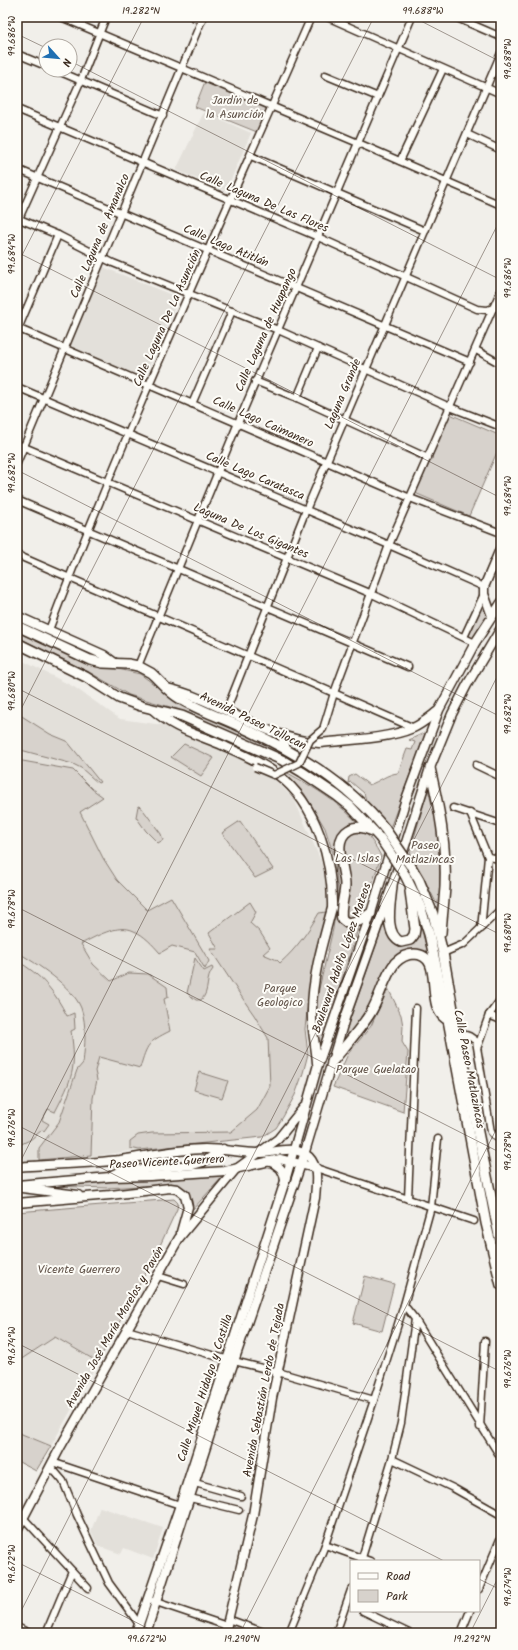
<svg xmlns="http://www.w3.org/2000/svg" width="518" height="1650" viewBox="0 0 518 1650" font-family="Kalam,sans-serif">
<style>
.built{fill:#e3e0da}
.green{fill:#d7d2cc;stroke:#897e75}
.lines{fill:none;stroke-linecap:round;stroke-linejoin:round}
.minor-casing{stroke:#3b2a1e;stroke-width:9}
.major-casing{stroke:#3b2a1e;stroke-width:11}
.highway-casing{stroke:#3b2a1e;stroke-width:12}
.minor{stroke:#fdfcf7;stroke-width:6}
.major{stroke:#fdfcf7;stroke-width:8}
.highway{stroke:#fdfcf7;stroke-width:9}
.minor-bridge-casing{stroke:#3b2a1e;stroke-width:9;stroke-linecap:butt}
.highway-bridge-casing{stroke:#3b2a1e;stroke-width:12;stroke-linecap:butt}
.minor-bridge{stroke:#fdfcf7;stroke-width:6}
.highway-bridge{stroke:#fdfcf7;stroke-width:9}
.ticks{fill:none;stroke:#3b2a1e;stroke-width:1;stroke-opacity:0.45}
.labels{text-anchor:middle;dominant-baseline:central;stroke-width:4;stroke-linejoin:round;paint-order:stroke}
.park-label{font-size:12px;fill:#62544a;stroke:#fdfcf7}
.street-label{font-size:12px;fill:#3b2a1e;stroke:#fdfcf7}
.neatline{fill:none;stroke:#3b2a1e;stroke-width:1.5}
.ticks-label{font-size:10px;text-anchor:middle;fill:#3b2a1e}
</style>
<rect width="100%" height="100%" fill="#f1efea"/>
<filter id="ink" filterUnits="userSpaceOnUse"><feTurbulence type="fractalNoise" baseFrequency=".025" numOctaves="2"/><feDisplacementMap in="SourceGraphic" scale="8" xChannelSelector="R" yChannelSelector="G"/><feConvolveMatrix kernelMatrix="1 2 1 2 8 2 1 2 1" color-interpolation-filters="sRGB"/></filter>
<g filter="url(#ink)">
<g class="built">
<polygon points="204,112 251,133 226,191 176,170"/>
<polygon points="103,267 179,298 144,378 68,347"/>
<polygon points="17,658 74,687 120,719 170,726 256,766 272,777 294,799 324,868 328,893 327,908 262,1130 153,1149 123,1152 89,1157 17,1164"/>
<polygon points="55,1337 98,1362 51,1446 17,1432 17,1362"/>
<polygon points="100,1507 163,1528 153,1559 124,1548 121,1554 98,1546 91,1531"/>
</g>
<g class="green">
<polygon points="206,79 251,98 267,108 257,132 195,107"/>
<polygon points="450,414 501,436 501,443 469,516 415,493"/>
<polygon points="483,604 487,616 472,639 468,635"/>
<polygon points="17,629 96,664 140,674 177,701 284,751 349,796 381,829 418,885 427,907 449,1000 492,1213 501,1250 501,1275 424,904 358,810 328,784 291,762 177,709 129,695 89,672 17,637"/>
<polygon points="17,713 50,734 67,741 100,782 98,783 81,768 73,764 17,749"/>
<path d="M426,732l-36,96 -6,-4 -4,-8 -14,-16 -2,-7 -13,-11 -3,1 1,-6 6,-3 14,11c11,-4 18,-11 29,-12l9,-24 5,1 3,-8 -6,-2z"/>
<polygon points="184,744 214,758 201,776 171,757"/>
<path d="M17,760l56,10 19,19 11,8 -23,15 23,46 14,22 30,30 24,-13 38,64 -4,8 -10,-17 -23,-6 -12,7c-7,-8 -16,-18 -26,-22 -16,-8 -39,6 -53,13l12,20 18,17 18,-8 19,1 19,13 1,10 -4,2 6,32c-22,11 -23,13 -30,37l-41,-11 -4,14 2,9 -4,18 -2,57 -52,5v-12l20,-26 18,-52 6,-7c2,-17 4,-38 -2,-55 -8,-21 -45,-45 -64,-56z"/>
<path d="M282,770c40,21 77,44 99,86l-61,193 -5,-37 4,-23 14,-60 5,-38 -4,-35 -9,-28 -21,-35z"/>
<polygon points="428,789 436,821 440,860 439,908 410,852"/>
<polygon points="138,806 141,807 161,834 163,840 158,843 146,831 136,817"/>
<polygon points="240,821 273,869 255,878 222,833"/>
<path d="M250,902l6,10 -6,11 10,9 10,16 -7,6 14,6 3,3c16,-14 28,-31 39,-50l7,-1 -14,57 -7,60 3,25 -5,19 -8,22 -12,22 -7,11 -14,9 -123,13 -9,-2v-7l8,-6 14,-2 79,-1 26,-22 13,-24 -2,-48 -14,-23 -7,-10 -37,-56h8l-9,-16z"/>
<polygon points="415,905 429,957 409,950 367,1012 341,1045 387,914 386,928 391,940 411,943"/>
<path d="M195,958l9,13 8,-4 1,2c-8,9 -3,23 -12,31h-5l-9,-7z"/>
<path d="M17,961c24,13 38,31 50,55l7,-3 1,16 -4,2c6,38 1,48 -16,81l-7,-3 -6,11 7,4 -5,7 -2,-1 -12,10 -13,6z"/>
<polygon points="388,988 401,1015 403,1026 402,1042 408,1052 403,1112 333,1087 348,1054 371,1026"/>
<polygon points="199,1072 228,1081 222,1098 194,1090"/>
<polygon points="226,1173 192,1210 192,1201 188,1192 176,1184 106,1188 53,1186"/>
<polygon points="174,1199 178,1203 177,1209 156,1254 98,1362 55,1337 17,1362 17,1212"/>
<polygon points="365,1276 394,1284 382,1331 353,1323"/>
<polygon points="17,1432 51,1446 36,1471 17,1461"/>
</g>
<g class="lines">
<defs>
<g id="minor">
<polyline points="61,17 358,143 501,205"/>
<polyline points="193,17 202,21"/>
<polyline points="327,17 501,94"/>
<polyline points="455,17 501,37"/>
<polyline points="17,54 46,66"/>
<polyline points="56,70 163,116"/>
<polyline points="325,75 378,97"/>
<polyline points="17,109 318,237 477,309 487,310 501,306"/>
<polyline points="467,134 501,150"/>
<polyline points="251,156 425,231"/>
<polyline points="400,161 443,69"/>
<polyline points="17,169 470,362"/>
<polyline points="17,218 58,235 113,263 278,330 450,407 501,427"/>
<polyline points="17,223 81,80 106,17"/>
<polyline points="17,328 410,498 501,533"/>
<polyline points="18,329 58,235"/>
<polyline points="476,350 501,364"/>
<polyline points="255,381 297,398 428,458"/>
<polyline points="17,387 389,545 484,587"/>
<polyline points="297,398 318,348"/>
<polyline points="192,404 232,311"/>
<polyline points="17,444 372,594 475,643"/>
<polyline points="17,463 203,17"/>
<polyline points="17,500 408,667"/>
<polyline points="17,555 414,728"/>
<path d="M49,630c79,-208 173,-409 262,-613"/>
<polyline points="464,637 484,594"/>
<polyline points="138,666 238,423 412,17"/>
<polyline points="226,711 306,510 501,53"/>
<polyline points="323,729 334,693 389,545 501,290"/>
<polyline points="476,765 501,777"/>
<polyline points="453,808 501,824"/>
<polyline points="470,813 488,857 481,929"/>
<polyline points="488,857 501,859"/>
<polyline points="443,953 464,944 501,909"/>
<polyline points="489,1015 501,1020"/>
<polyline points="457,1032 469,1036 476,1041 491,1132 495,1137 497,1137 501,1129"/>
<polyline points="478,1046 489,1015 501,999"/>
<polyline points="316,1168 474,1221"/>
<polyline points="408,1199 416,1008"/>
<polyline points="158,1276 184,1284"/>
<polyline points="404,1305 415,1319 501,1458"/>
<polyline points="127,1330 222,1358 278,1372 374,1400"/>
<polyline points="480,1427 485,1341"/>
<polyline points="392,1459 453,1488 501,1515"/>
<polyline points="52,1462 180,1505"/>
<polyline points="50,1466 63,1481 77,1515 109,1583 139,1624"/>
<polyline points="195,1483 241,1496"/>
<polyline points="190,1498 239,1510"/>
<polyline points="17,1511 88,1588"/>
<polyline points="325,1545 370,1561"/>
<polyline points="361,1561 392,1459 401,1423 415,1319"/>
<polyline points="479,1589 501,1537"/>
<polyline points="153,1601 227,1626"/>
<polyline points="363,1611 409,1633"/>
<polyline points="228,1619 266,1633"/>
<polyline points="17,1627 29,1633"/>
<polyline points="46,1633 72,1571"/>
<polyline points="289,1633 325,1545 374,1400 404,1305 431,1207 438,1139"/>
<polyline points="336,1633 351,1590"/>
<polyline points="461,1633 470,1611"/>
</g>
<g id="major">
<polyline points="17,616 104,655 115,663"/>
<polyline points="492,616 484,594 484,587 501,547"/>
<path d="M166,688c53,11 98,51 153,55 28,-3 69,-4 94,-15 9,-4 17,-11 25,-17"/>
<path d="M152,709c23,21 45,25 72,37 18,8 39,17 54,29 39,29 55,87 54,133 -9,33 -20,69 -20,103 -1,17 4,35 5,52"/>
<path d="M268,1161c10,3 16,9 17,19"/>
<path d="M17,1167c34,-3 69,-3 103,-7 28,-4 57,-11 85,-11 17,0 34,3 51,4 18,1 37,-10 53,4 10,10 7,28 6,41l-43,200 -19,117 -28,118"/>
<polyline points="112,1175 121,1171 193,1165 203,1162 223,1149"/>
<polyline points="17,1185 110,1177 150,1176 225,1171 280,1159 316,1168"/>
<polyline points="22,1188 78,1195"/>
<polyline points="17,1203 110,1195 170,1188 177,1189 185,1195 188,1207 181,1232"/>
<polyline points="17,1530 61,1446 179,1238 235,1170 278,1139 304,1107"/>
<polyline points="136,1633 180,1505 285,1181 317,1068 371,913 405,802 439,710 475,643 501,603"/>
<polyline points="146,1633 225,1388 304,1155 345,1018 392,886 430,768 452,714 467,685 501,628"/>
</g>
<g id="highway">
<path d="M17,626l73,34 13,3 25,1 10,2 13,7c8,7 15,16 25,23 19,13 42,20 63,30 55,25 108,56 146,103"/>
<polyline points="17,643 86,677 119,698 141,706 182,716 282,760 302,772 336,795 350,806 380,838"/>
<polyline points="283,735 285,748"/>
<path d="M430,768c9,39 17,79 15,119 -1,15 -3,30 -4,46"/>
<polyline points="410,865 419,880 433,914 443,953 455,1020 501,1245"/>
<polyline points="405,875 420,906 429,934 448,1020 486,1223 501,1285"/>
<path d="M392,886c-1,16 -9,48 9,56l9,-2 4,-5 1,-6 -5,-38"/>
<path d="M371,913l-12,8 -12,2 -5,-4c-3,-9 3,-24 3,-34 0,-16 -14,-45 4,-55 8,-5 16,-2 24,1"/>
<path d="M332,1062c13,-16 28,-32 39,-50 9,-15 13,-35 24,-49 5,-5 12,-9 19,-9 33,1 8,53 34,66"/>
</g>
</defs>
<use href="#minor" class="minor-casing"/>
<use href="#major" class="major-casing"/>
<use href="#highway" class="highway-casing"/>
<use href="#minor" class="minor"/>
<use href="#major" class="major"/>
<use href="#highway" class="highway"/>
<defs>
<polyline id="minor-bridge" points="255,767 274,775 299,763 310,740 323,729"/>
<g id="highway-bridge">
<polyline points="385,829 410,865"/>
<polyline points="380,838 405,875"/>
</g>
</defs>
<use href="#minor-bridge" class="minor-bridge-casing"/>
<use href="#highway-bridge" class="highway-bridge-casing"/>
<use href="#minor-bridge" class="minor-bridge"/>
<use href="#highway-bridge" class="highway-bridge"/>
</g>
</g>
<path class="ticks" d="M413,17l88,45M17,34l29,14M70,61l431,219M17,252l484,246M17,265l127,-248M17,470l484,247M17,688l484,247M17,717l357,-700M17,907l484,246M17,1125l484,247M17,1168l484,-950M17,1343l427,218M17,1562l140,71M479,1579l22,11M17,1619l484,-950M240,1633l261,-513M470,1633l31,-61"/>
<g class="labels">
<g class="park-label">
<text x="235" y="100">Jardín de<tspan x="235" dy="14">la Asunción</tspan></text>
<text x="425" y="845">Paseo<tspan x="425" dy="14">Matlazincas</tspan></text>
<text x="357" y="858">Las Islas</text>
<text x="280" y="988">Parque<tspan x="280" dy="14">Geologico</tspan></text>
<text x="376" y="1069">Parque Guelatao</text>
<text x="79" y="1269">Vicente Guerrero</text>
</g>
<g class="street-label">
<text transform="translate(264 202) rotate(23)">Calle Laguna De Las Flores</text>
<text transform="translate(100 236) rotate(-67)">Calle Laguna de Amanalco</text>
<text transform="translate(226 246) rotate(23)">Calle Lago Atitlán</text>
<text transform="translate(167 318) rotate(-66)">Calle Laguna De La Asunción</text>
<text transform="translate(266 330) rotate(-66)">Calle Laguna de Huapango</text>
<text transform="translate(343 394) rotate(-67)">Laguna Grande</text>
<text transform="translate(263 422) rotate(24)">Calle Lago Caimanero</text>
<text transform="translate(255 476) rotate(23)">Calle Lago Caratasca</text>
<text transform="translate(251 531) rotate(23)">Laguna De Los Gigantes</text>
<text transform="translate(253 721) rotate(26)">Avenida Paseo Tollocan</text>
<text transform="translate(342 958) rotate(-71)">Boulevard Adolfo López Mateos</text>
<text transform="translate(469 1069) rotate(79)">Calle Paseo Matlazincas</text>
<text transform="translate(167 1162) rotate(-3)">Paseo Vicente Guerrero</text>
<text transform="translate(115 1327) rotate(-60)">Avenida José María Morelos y Pavón</text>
<text transform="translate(205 1388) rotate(-72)">Calle Miguel Hidalgo y Costilla</text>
<text transform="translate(264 1390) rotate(-79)">Avenida Sebastián Lerdo de Tejada</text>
</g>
</g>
<rect width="518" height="1650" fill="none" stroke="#fdfcf7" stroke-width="44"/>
<rect x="350" y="1560" width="130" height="52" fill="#fdfcf7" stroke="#afa8a0"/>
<rect x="358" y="1573" width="20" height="6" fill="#fdfcf7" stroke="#afa8a0"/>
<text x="386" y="1580" font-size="12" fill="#3b2a1e">Road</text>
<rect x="358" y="1590" width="20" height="12" fill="#d7d2cc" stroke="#afa8a0"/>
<text x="386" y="1600" font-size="12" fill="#3b2a1e">Park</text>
<g transform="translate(58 58) rotate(117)"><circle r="19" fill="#fdfcf7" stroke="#afa8a0"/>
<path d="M0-3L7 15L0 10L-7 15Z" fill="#1f6fb2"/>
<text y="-6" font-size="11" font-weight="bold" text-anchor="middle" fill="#3b2a1e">N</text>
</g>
<rect x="22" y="22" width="474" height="1606" class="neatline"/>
<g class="ticks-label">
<text x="141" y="14">19.282°N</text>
<text x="423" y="14">99.688°W</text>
<text transform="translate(11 36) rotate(-90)" y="4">99.686°W</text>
<text transform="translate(507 59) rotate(-90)" y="4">99.688°W</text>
<text transform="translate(11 254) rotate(-90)" y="4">99.684°W</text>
<text transform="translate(507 278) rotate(-90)" y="4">99.686°W</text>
<text transform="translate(11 473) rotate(-90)" y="4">99.682°W</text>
<text transform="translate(507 496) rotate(-90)" y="4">99.684°W</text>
<text transform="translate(11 691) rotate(-90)" y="4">99.680°W</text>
<text transform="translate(507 714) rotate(-90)" y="4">99.682°W</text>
<text transform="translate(11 909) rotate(-90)" y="4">99.678°W</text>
<text transform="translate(507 933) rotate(-90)" y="4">99.680°W</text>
<text transform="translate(11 1128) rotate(-90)" y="4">99.676°W</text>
<text transform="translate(507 1151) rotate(-90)" y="4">99.678°W</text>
<text transform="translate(11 1346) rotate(-90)" y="4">99.674°W</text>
<text transform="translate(507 1369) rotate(-90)" y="4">99.676°W</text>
<text transform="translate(11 1564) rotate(-90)" y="4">99.672°W</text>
<text transform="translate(507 1587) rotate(-90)" y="4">99.674°W</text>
<text x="147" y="1642">99.672°W</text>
<text x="242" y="1642">19.290°N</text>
<text x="472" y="1642">19.292°N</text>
</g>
</svg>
